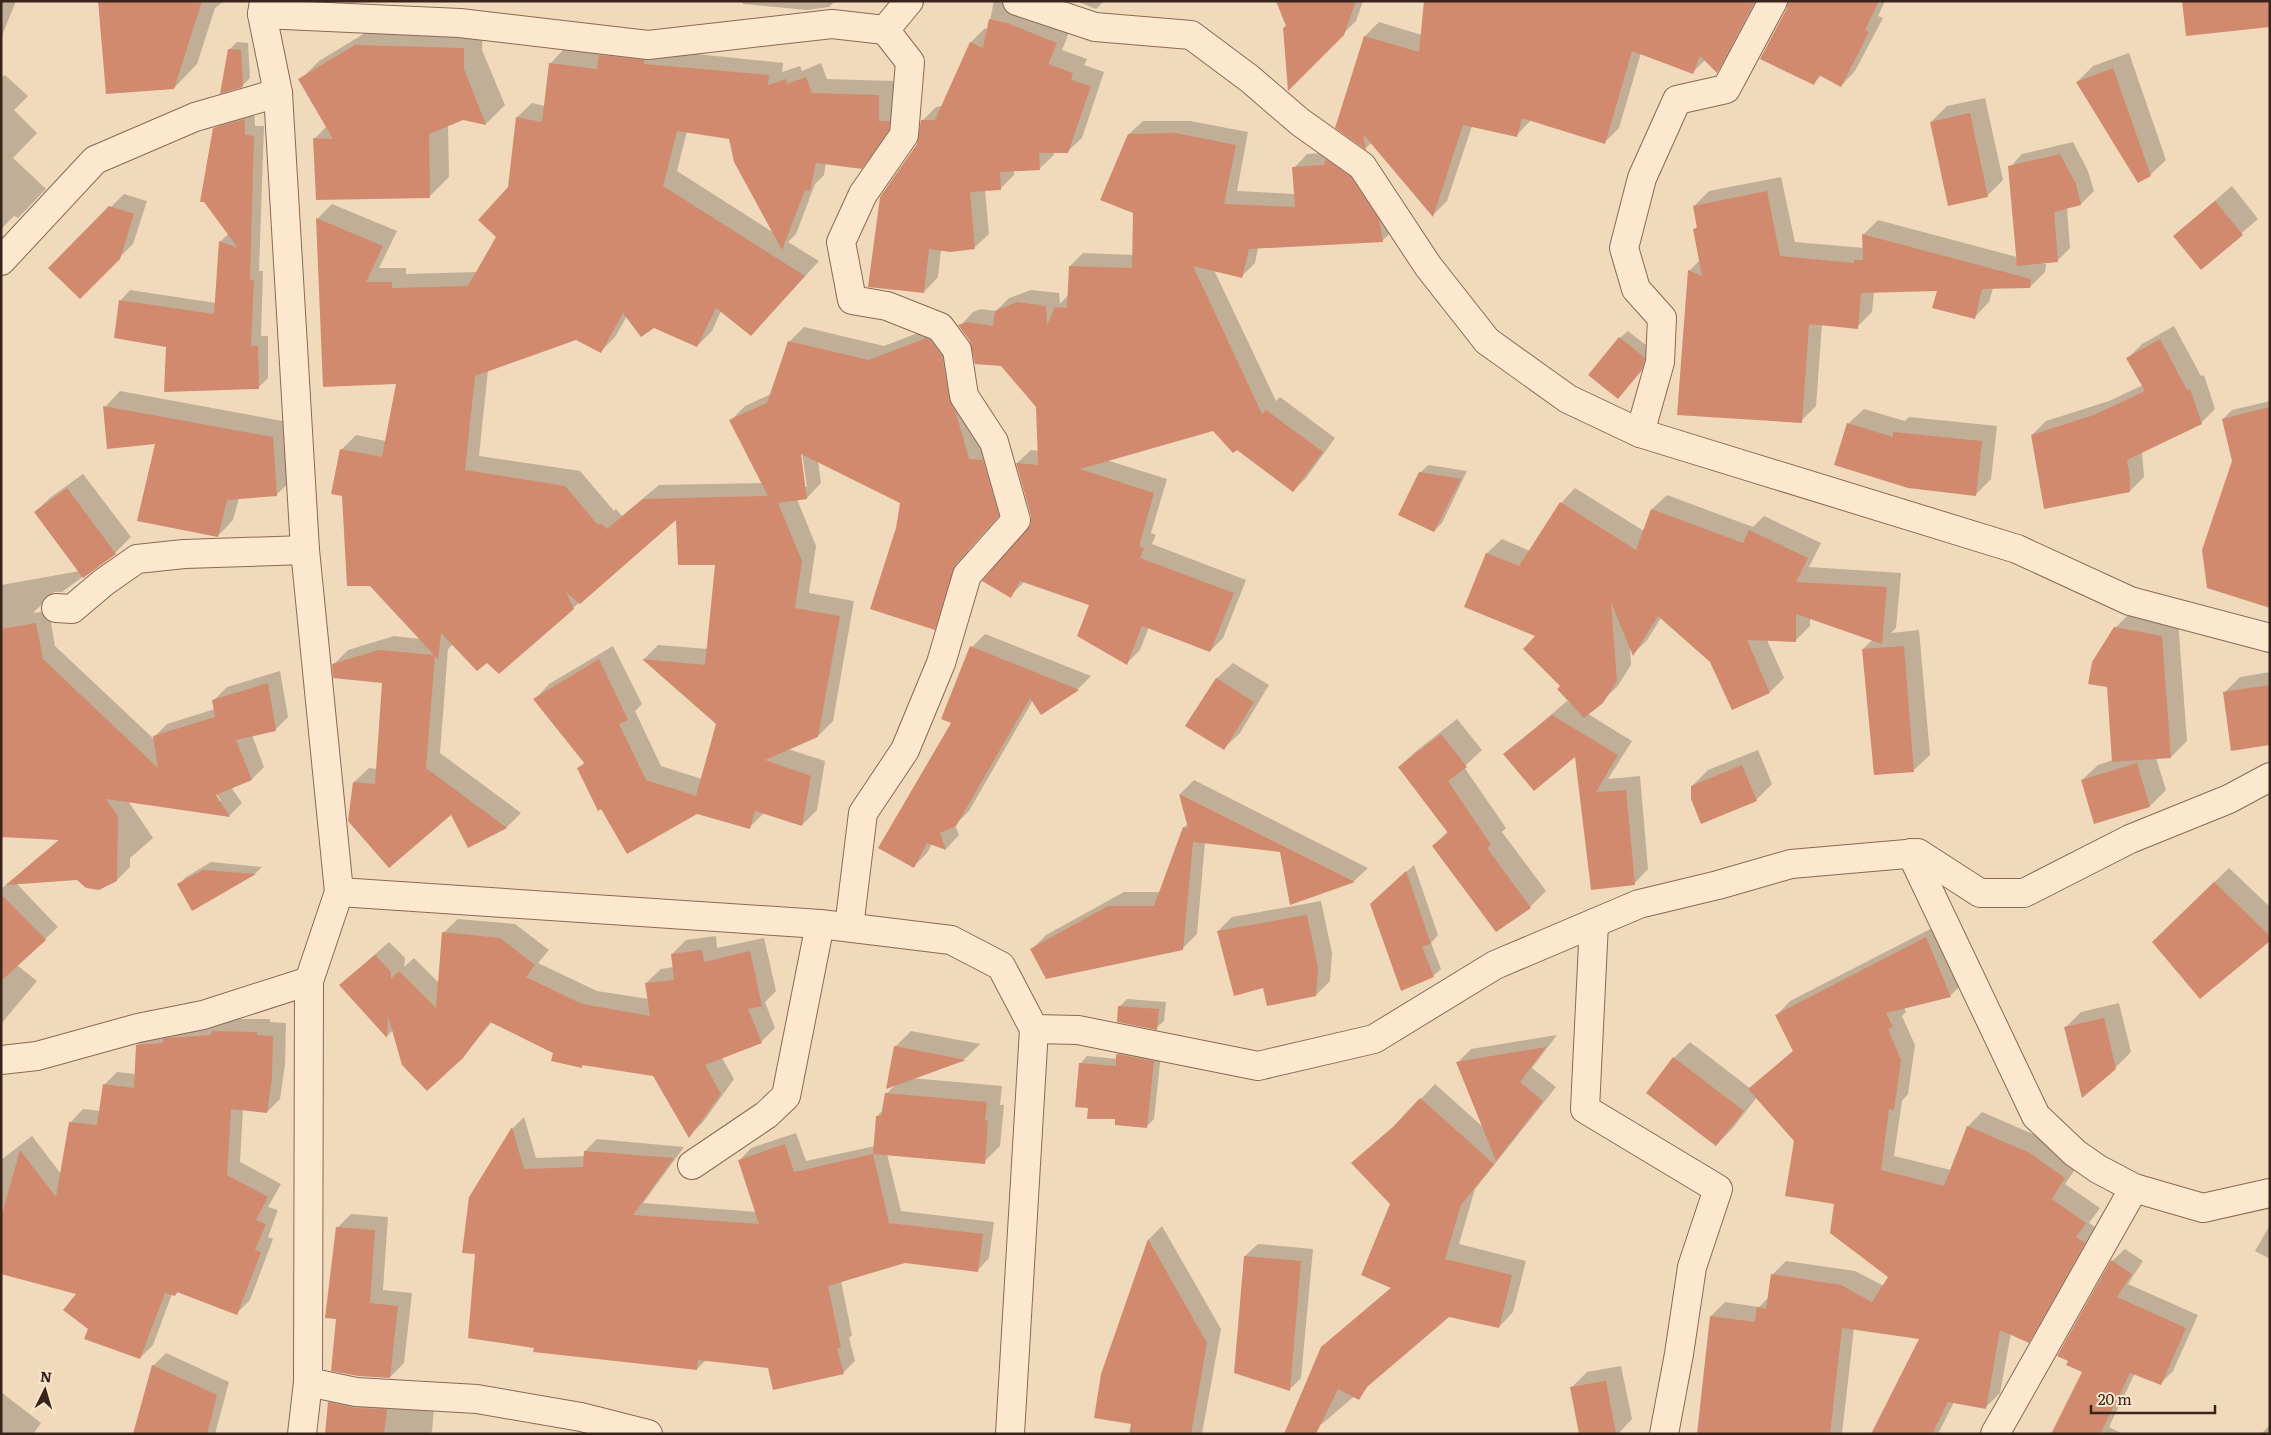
<svg xmlns="http://www.w3.org/2000/svg" width="2271" height="1435" viewBox="0 0 2271 1435" font-family="Literata,serif">
<style>
.shadow{fill:#0003;fill-rule:evenodd}
.building{fill:#d28a6f}
.lines{fill:none;stroke-linecap:round;stroke-linejoin:round}
.minor-casing{stroke:#8a6954;stroke-width:30}
.minor{stroke:#fbe8cf;stroke-width:28}
</style>
<rect width="100%" height="100%" fill="#f1dabc"/>
<g class="shadow">
<polygon points="1,1 16,1 1,38"/>
<polygon points="99,1 224,1 215,8 197,64 174,88"/>
<polygon points="743,1 835,1 829,7 807,10 743,4"/>
<polygon points="994,1 1025,1 1075,18 1062,50 1087,59 1084,65 1104,72 1082,138 1067,152 1053,152 1054,155 1039,169 1014,170 1014,175 1000,189 985,190 989,234 974,248 941,250 938,277 924,292 918,144 922,121 936,107 942,106 971,42 985,28 988,30"/>
<polygon points="1076,1 1104,1 1096,9"/>
<polygon points="1278,1 1363,1 1356,21 1289,88 1288,26"/>
<polygon points="1442,1 1761,1 1731,57 1717,71 1705,60 1692,73 1641,53 1619,128 1605,142 1531,120 1517,135 1472,126 1447,201 1433,215 1372,142 1366,148 1337,127 1365,36 1379,22 1422,35"/>
<polygon points="1790,1 1885,1 1878,16 1883,18 1855,71 1841,86 1822,75 1814,83 1788,9"/>
<polygon points="375,27 483,29 482,50 505,105 486,124 462,119 448,125 449,177 430,196 315,138 327,126 300,80 319,61"/>
<path d="M615,41l43,9 125,13 -1,9 18,-6 2,5 19,-8 6,16 66,2v26l10,7 -27,38 -15,15 -35,-4 -2,12 -9,9 -19,50 -8,8 31,19 -68,74 -30,-24 -9,20 -15,15 -70,-30 -12,21 -15,15 -24,-14 -88,32 -9,86 101,15 34,40 2,-2 6,7 37,-31 104,-2 -33,-62 15,-15 26,-12 19,-53 14,-14 80,19 57,-22 72,176 -44,49 -20,65 -15,14 -36,-99 3,-27 -83,-41 3,22 -14,15 -10,1 19,47 -7,47 45,8 -21,120 -15,15 -30,13 37,12 -8,49 -15,15 -38,-12 -14,14 -172,-59 7,-6 -50,-63 14,-15 64,-38 29,58 -7,7 26,55 41,13 15,-55 -73,-65 14,-14 50,4 9,-86 -39,-45 -105,90 -86,53 -34,-17 -5,5 -8,104 81,60 -14,14 -39,19 -16,-33 -98,-31 15,-14 8,1 7,-87 -51,-17 15,-15 46,-14 26,3 -79,-189 15,-15 30,6 12,-58 -74,3 -6,-168 14,-14 65,27 -18,37h27v6l71,-2 20,-35 13,-50 7,-70 15,-14 13,3 5,-42 14,-15 38,5zM687,131l43,6 44,96 -97,-62zM799,447h2l6,40h-3z"/>
<polygon points="237,42 248,43 250,78 242,86 229,50"/>
<polygon points="2129,53 2166,160 2150,175 2077,82 2093,66"/>
<polygon points="5,75 28,96 14,110 37,133 13,158 46,189 18,218 14,216 1,229 1,78"/>
<polygon points="1985,98 2003,180 1987,196 1931,122 1947,106"/>
<polygon points="254,110 255,126 264,126 259,271 263,271 261,336 268,336 268,378 258,388 167,345 121,300 130,290 216,303 220,242 229,233 215,129 225,118"/>
<polygon points="1143,121 1190,121 1248,132 1237,191 1295,194 1294,168 1307,154 1335,152 1395,228 1382,241 1258,248 1255,263 1242,276 1214,270 1276,401 1280,397 1335,438 1306,478 1293,491 1214,429 1106,460 1167,479 1151,533 1156,535 1152,544 1246,580 1223,638 1210,651 1149,627 1140,650 1127,663 1090,605 1025,581 1010,596 1032,524 1032,516 1017,463 1031,450 1039,451 1038,406 1002,365 971,341 960,326 973,312 981,309 996,311 1009,298 1031,290 1059,293 1060,304 1069,294 1070,266 1083,253 1134,255 1134,213 1129,134"/>
<polygon points="2073,142 2088,171 2094,191 2081,204 2067,208 2070,248 2057,261 2040,263 2046,264 2045,272 2030,287 1993,288 1989,302 1974,318 1938,290 1874,292 1872,312 1857,327 1822,324 1816,406 1801,421 1689,271 1700,260 1694,229 1698,226 1694,206 1709,191 1781,177 1795,242 1864,248 1863,235 1878,220 2017,257 2010,167 2022,154"/>
<polygon points="2232,186 2258,219 2201,268 2174,236"/>
<polygon points="124,194 147,201 133,244 80,297 50,268"/>
<polygon points="2174,326 2201,376 2204,375 2215,409 2201,423 2142,451 2144,477 2130,491 2032,435 2046,421 2109,401 2143,385 2128,358 2142,344"/>
<polygon points="1628,331 1652,350 1649,362 1625,390 1620,338"/>
<polygon points="120,391 288,422 292,480 276,495 239,498 233,520 218,536 139,520 157,443 105,407"/>
<polygon points="2270,401 2270,606 2223,419 2232,410"/>
<polygon points="1864,409 1905,421 1909,417 1997,426 1991,479 1976,494 1848,424"/>
<polygon points="1428,465 1467,471 1442,523 1434,531 1420,473"/>
<path d="M83,474l48,63 -16,16 -53,39h-8l-21,21 16,-2 6,35 100,94 -1,-3 13,-13 48,-15 -1,-9 13,-13 53,-16 8,46 -13,13 -23,5 12,32 -12,12 -21,8 11,16 -13,13 -101,-15 25,37 -23,20v9l-13,13 -40,-1 -61,4 42,44 -41,38 20,16 -36,43v-135l59,-50 -59,-145v-109l79,-14 -45,-59 16,-15zM213,789l8,12h-3z"/>
<polygon points="1575,488 1644,531 1652,509 1667,495 1753,527 1764,516 1821,543 1809,567 1901,573 1896,628 1891,633 1919,630 1930,755 1914,770 1863,649 1873,639 1810,617 1810,626 1795,641 1767,640 1784,678 1770,692 1732,709 1711,662 1661,618 1647,640 1633,654 1630,647 1631,665 1617,687 1588,714 1632,741 1608,779 1640,776 1648,869 1634,884 1576,754 1505,754 1567,701 1572,704 1538,635 1466,606 1487,553 1502,539 1530,551 1561,503"/>
<polygon points="2131,612 2178,620 2187,741 2171,757 2156,758 2166,790 2150,806 2095,822 2082,780 2098,765 2113,760 2115,628"/>
<polygon points="985,634 1091,676 1078,689 1042,714 1033,700 969,811 955,825 959,835 946,849 932,844 927,853 914,866 972,647"/>
<polygon points="1233,663 1269,685 1240,733 1224,748 1187,725 1217,678"/>
<polygon points="2270,672 2270,744 2224,693 2240,677"/>
<polygon points="1457,719 1482,750 1464,767 1506,828 1502,832 1546,891 1530,907 1496,931 1433,846 1448,831 1399,767 1415,752"/>
<polygon points="1758,750 1772,784 1756,800 1692,786 1708,770"/>
<polygon points="1194,780 1368,868 1354,881 1291,903 1281,851 1205,842 1197,934 1183,948 1031,950 1046,935 1124,892 1161,892 1184,828 1188,823 1180,794"/>
<polygon points="211,862 262,867 256,873 193,910 178,885 186,877"/>
<polygon points="1414,865 1438,935 1431,943 1441,969 1433,976 1379,897"/>
<polygon points="2229,868 2270,907 2270,939 2168,927"/>
<polygon points="1321,901 1332,953 1330,981 1316,995 1264,986 1218,931 1232,917"/>
<polygon points="458,919 515,924 549,950 538,963 597,991 649,999 646,983 661,969 674,967 672,954 686,940 716,936 717,948 764,938 776,991 765,1002 775,1028 761,1042 722,1058 734,1079 703,1122 689,1136 654,1075 584,1064 581,1067 492,1022 462,1057 393,1030 387,1036 340,985 389,942 405,958 404,967 414,958 439,983 443,933"/>
<polygon points="1940,924 1964,982 1950,996 1904,1007 1906,1012 1902,1016 1915,1045 1908,1094 1902,1101 1894,1156 1951,1170 1968,1126 1982,1112 2042,1138 2079,1164 2065,1184 2100,1208 2089,1223 2098,1229 2042,1327 2028,1341 2011,1333 2000,1393 1986,1407 1954,1402 1938,1434 1872,1434 1921,1338 1854,1328 1842,1434 1698,1434 1711,1316 1725,1302 1759,1307 1769,1297 1772,1275 1786,1261 1855,1271 1884,1286 1890,1277 1836,1203 1795,1141 1757,1097 1732,1129 1716,1145 1674,1058 1690,1042 1751,1089 1794,1050 1776,1016 1790,1001"/>
<polygon points="1127,999 1166,1002 1164,1021 1156,1028 1119,1007"/>
<polygon points="2119,1003 2131,1052 2115,1068 2066,1027 2081,1012"/>
<polygon points="226,1019 270,1019 270,1022 286,1023 285,1064 280,1099 267,1112 243,1109 240,1162 281,1184 268,1207 278,1210 268,1237 273,1239 250,1300 237,1313 178,1292 175,1295 172,1294 153,1345 140,1358 90,1328 78,1294 1,1273 1,1160 32,1136 61,1174 70,1123 83,1109 100,1111 104,1085 117,1072 136,1074 137,1045 150,1032"/>
<polygon points="911,1031 980,1044 966,1058 911,1078 1002,1086 1000,1105 1004,1105 1000,1146 984,1162 887,1154 901,1211 994,1222 989,1258 978,1270 905,1262 841,1281 852,1335 849,1338 855,1361 843,1373 706,1360 697,1369 535,1347 476,1253 470,1197 513,1128 524,1117 536,1158 585,1156 585,1151 597,1139 684,1147 643,1203 757,1212 740,1160 751,1148 796,1133 806,1161 875,1146 877,1116 883,1110 886,1094 896,1084 895,1047"/>
<polygon points="1557,1035 1532,1068 1556,1087 1475,1189 1459,1244 1526,1261 1513,1312 1499,1327 1449,1315 1322,1424 1295,1412 1322,1347 1392,1287 1391,1204 1353,1163 1403,1118 1435,1084 1484,1128 1458,1062 1471,1049"/>
<polygon points="1125,1047 1161,1054 1154,1119 1146,1127 1117,1118 1080,1064 1087,1056 1117,1059 1118,1054"/>
<polygon points="351,1214 388,1217 383,1290 412,1293 404,1363 390,1377 338,1318 337,1228"/>
<polygon points="2270,1225 2270,1259 2255,1251"/>
<polygon points="1162,1226 1221,1329 1202,1434 1130,1434 1132,1423 1102,1375 1149,1239"/>
<polygon points="1258,1244 1313,1249 1301,1378 1289,1390 1245,1256"/>
<polygon points="2125,1249 2143,1261 2128,1284 2198,1315 2173,1371 2160,1384 2135,1373 2109,1427 2123,1434 2052,1434 2084,1372 2112,1261"/>
<polygon points="166,1353 229,1382 215,1434 135,1434 153,1366"/>
<polygon points="1621,1366 1632,1419 1618,1434 1580,1434 1571,1388 1587,1372"/>
<polygon points="345,1387 435,1396 432,1431 429,1434 326,1434 329,1403"/>
<polygon points="1,1392 41,1423 33,1434 1,1434"/>
<polygon points="2270,1425 2270,1434 2261,1434"/>
</g>
<g class="building">
<polygon points="98,1 202,1 174,89 106,94"/>
<polygon points="1276,1 1356,1 1344,35 1288,91 1283,28 1286,26"/>
<polygon points="1424,1 1755,1 1717,73 1700,56 1693,74 1632,51 1605,144 1522,118 1517,137 1463,125 1433,217 1363,134 1366,150 1335,128 1364,36 1419,52"/>
<polygon points="1788,1 1879,1 1865,30 1869,32 1841,87 1819,75 1814,85 1760,59 1787,8"/>
<polygon points="2182,1 2270,1 2270,27 2186,36"/>
<polygon points="989,19 1007,23 1057,43 1048,64 1073,73 1071,80 1091,86 1068,153 1039,153 1040,170 1000,172 1001,190 970,192 975,249 950,252 929,249 924,293 868,287 880,197 917,144 921,120 935,120 970,42 983,48"/>
<polygon points="355,45 464,48 464,69 486,125 463,120 429,134 430,198 316,200 313,138 333,139 298,79"/>
<polygon points="228,49 241,50 243,87 220,94"/>
<polygon points="599,55 644,60 644,64 769,75 768,85 786,79 787,84 806,77 812,93 879,95 879,121 890,121 889,130 862,169 816,163 810,191 805,190 782,250 734,162 729,139 677,131 663,186 805,276 751,336 716,308 697,347 654,328 641,337 623,313 601,353 576,340 475,376 465,470 565,486 598,525 601,523 607,529 643,499 768,496 729,420 767,403 788,341 869,360 926,338 930,340 942,356 949,398 956,413 969,459 983,460 999,516 955,565 935,630 870,609 896,528 900,503 801,454 807,499 778,503 802,561 795,608 840,616 818,737 765,760 811,776 802,826 755,811 750,829 697,814 627,854 601,809 598,811 577,768 585,764 533,699 599,659 628,720 619,724 646,780 696,796 716,724 642,659 705,665 715,565 678,565 676,520 580,604 566,592 574,609 499,674 487,663 477,671 441,633 438,660 435,656 426,768 507,828 468,848 451,815 389,868 348,821 353,782 375,784 382,683 333,678 332,664 379,650 434,655 370,586 347,586 342,496 331,494 340,449 382,457 396,384 323,387 316,218 383,246 366,282 392,282 392,288 468,286 496,237 478,220 508,187 516,117 542,122 549,63 597,69"/>
<polygon points="2113,68 2151,176 2138,183 2076,82"/>
<polygon points="1970,113 1988,197 1948,206 1930,122"/>
<polygon points="245,119 245,135 254,136 250,280 254,280 251,346 258,346 259,389 164,392 166,347 114,338 119,300 214,314 219,241 238,248 204,202 200,202 213,128"/>
<polygon points="1176,133 1236,145 1224,204 1295,207 1292,167 1324,165 1326,159 1351,177 1379,219 1383,242 1249,249 1242,278 1193,266 1262,414 1266,410 1323,452 1293,492 1237,450 1233,453 1213,431 1080,469 1154,493 1139,546 1144,548 1140,558 1234,593 1210,652 1142,626 1127,665 1077,636 1089,605 1020,581 1011,598 982,581 1031,524 1031,516 1016,463 1038,465 1036,407 1001,366 975,364 970,341 958,325 967,322 993,326 995,311 1017,302 1046,306 1047,325 1055,307 1067,308 1069,266 1132,268 1133,213 1100,200 1128,134"/>
<polygon points="2060,154 2076,184 2081,205 2054,212 2058,262 2017,266 2008,166"/>
<polygon points="1767,191 1780,256 1854,263 1854,260 1863,260 1862,234 2031,279 2030,288 1982,289 1975,319 1932,308 1937,291 1861,293 1858,329 1809,324 1802,423 1677,415 1688,270 1702,276 1693,229 1697,228 1693,206"/>
<polygon points="2215,201 2243,235 2201,270 2173,236"/>
<polygon points="109,206 134,214 120,259 80,299 48,268"/>
<polygon points="1619,337 1645,358 1641,371 1618,399 1588,375"/>
<polygon points="2160,339 2187,390 2190,389 2202,424 2127,460 2130,478 2130,492 2044,509 2031,435 2094,415 2145,391 2126,358"/>
<polygon points="103,406 273,437 277,496 227,500 218,537 137,521 155,444 107,449"/>
<polygon points="2270,407 2270,608 2207,588 2202,550 2232,461 2222,419"/>
<polygon points="1847,423 1893,437 1893,432 1982,441 1976,496 1908,488 1834,465"/>
<polygon points="1419,472 1461,479 1434,532 1398,515"/>
<polygon points="67,488 116,554 83,578 34,512"/>
<polygon points="1560,502 1636,550 1651,509 1743,543 1749,530 1808,558 1796,582 1887,587 1882,644 1796,614 1796,642 1747,640 1770,693 1732,710 1710,662 1658,616 1633,656 1611,602 1617,681 1603,703 1584,718 1557,689 1560,686 1523,649 1535,636 1464,607 1486,553 1519,566"/>
<polygon points="36,623 43,659 158,768 153,736 215,717 212,700 268,683 276,731 236,740 252,780 216,795 230,817 106,799 118,816 117,881 99,890 86,888 77,880 6,885 59,840 1,837 1,629"/>
<polygon points="2114,627 2162,636 2171,758 2112,762 2107,687 2088,684 2092,662"/>
<polygon points="970,646 1079,690 1041,715 1030,698 956,826 940,833 946,850 927,843 914,868 878,848 951,723 941,719"/>
<polygon points="1904,646 1914,772 1874,775 1862,649"/>
<polygon points="1216,678 1254,702 1224,750 1185,726"/>
<polygon points="2270,685 2270,745 2231,751 2223,692"/>
<polygon points="1552,715 1618,755 1596,792 1626,790 1635,885 1591,890 1575,757 1534,791 1503,754"/>
<polygon points="1441,734 1467,767 1448,781 1491,845 1487,848 1531,908 1496,932 1432,846 1448,833 1398,767"/>
<polygon points="2137,763 2150,807 2094,824 2081,780"/>
<polygon points="1742,765 1757,801 1701,824 1691,799 1691,786"/>
<polygon points="1179,794 1355,882 1290,905 1280,852 1193,842 1183,950 1046,979 1030,949 1108,906 1154,906 1183,827 1188,828"/>
<polygon points="203,870 256,874 192,911 177,884"/>
<polygon points="1406,871 1431,944 1422,947 1434,977 1401,991 1370,904"/>
<polygon points="2214,882 2270,936 2270,941 2200,999 2152,942"/>
<polygon points="1,894 46,940 1,981"/>
<polygon points="1307,915 1318,968 1316,996 1267,1006 1263,988 1234,996 1217,931"/>
<polygon points="442,932 500,938 535,965 526,977 582,1004 650,1016 645,983 674,980 671,954 702,950 704,962 750,951 762,1006 748,1009 762,1043 705,1065 721,1094 689,1138 653,1076 582,1065 582,1068 551,1061 553,1053 490,1022 463,1058 427,1091 402,1065 388,1016 387,1038 339,985 375,955 391,972 391,979 399,971 436,1008"/>
<polygon points="1926,937 1951,997 1886,1013 1893,1027 1888,1029 1901,1060 1894,1110 1889,1109 1881,1170 1944,1186 1967,1126 2028,1152 2065,1178 2052,1199 2086,1223 2076,1237 2085,1243 2029,1343 2000,1330 1986,1409 1948,1402 1932,1434 1871,1434 1919,1339 1842,1328 1830,1434 1697,1434 1710,1316 1755,1322 1757,1307 1766,1309 1771,1274 1841,1285 1872,1302 1888,1277 1830,1233 1834,1204 1785,1196 1794,1141 1748,1089 1793,1051 1775,1015"/>
<polygon points="1118,1006 1159,1009 1157,1030 1117,1022"/>
<polygon points="2104,1018 2116,1069 2082,1098 2064,1027"/>
<polygon points="212,1031 257,1032 257,1035 273,1036 272,1078 267,1113 231,1109 227,1175 268,1197 256,1220 266,1224 255,1250 261,1252 237,1315 177,1292 175,1296 165,1293 140,1359 84,1339 88,1329 63,1310 76,1294 1,1274 1,1218 20,1150 56,1197 69,1122 97,1125 103,1084 134,1088 136,1045 163,1043 163,1039 165,1038 211,1035"/>
<polygon points="894,1046 966,1060 886,1089"/>
<polygon points="1546,1047 1520,1082 1543,1101 1496,1161 1456,1062"/>
<polygon points="1116,1054 1154,1061 1147,1128 1115,1125 1115,1119 1087,1119 1088,1108 1075,1107 1079,1063 1116,1066"/>
<polygon points="1673,1057 1744,1111 1716,1146 1646,1093"/>
<polygon points="885,1093 987,1102 985,1120 988,1121 985,1164 873,1154 876,1116 881,1116"/>
<polygon points="1420,1098 1494,1164 1461,1205 1445,1259 1512,1275 1499,1328 1449,1317 1367,1387 1359,1400 1338,1389 1316,1434 1284,1434 1321,1347 1391,1288 1361,1275 1390,1204 1351,1163 1393,1127"/>
<polygon points="512,1127 524,1169 583,1167 584,1151 674,1158 633,1215 759,1224 738,1160 785,1144 794,1172 873,1154 889,1223 983,1234 978,1272 905,1263 828,1286 841,1348 837,1349 844,1374 773,1390 768,1368 698,1360 697,1370 533,1352 534,1348 468,1338 475,1254 462,1253 469,1197"/>
<polygon points="336,1227 375,1230 370,1303 398,1306 390,1378 358,1376 331,1371 336,1319 325,1318"/>
<polygon points="1148,1239 1207,1343 1191,1434 1129,1434 1131,1424 1094,1418 1101,1374"/>
<polygon points="1244,1256 1301,1261 1290,1391 1234,1373"/>
<polygon points="2111,1260 2132,1274 2117,1297 2186,1328 2161,1385 2130,1373 2100,1434 2051,1434 2082,1372 2066,1365 2068,1361 2057,1356"/>
<polygon points="152,1365 217,1395 207,1434 133,1434"/>
<polygon points="1606,1381 1616,1434 1579,1434 1570,1387"/>
<polygon points="328,1402 355,1408 387,1409 384,1434 325,1434"/>
</g>
<g class="lines">
<defs>
<g id="minor">
<polyline points="264,1 262,14 278,93 305,550 339,892 309,981 308,1382 302,1434"/>
<polyline points="1017,1 1095,27 1191,35 1250,79 1300,122 1362,166 1428,266 1487,341 1568,399 1640,433 2017,549 2130,601 2270,638"/>
<polyline points="262,14 460,23 648,45 832,24 885,30 909,1"/>
<polyline points="1,261 95,160 195,117 278,93"/>
<polyline points="1640,433 1660,362 1662,318 1636,289 1624,248 1642,178 1677,100 1726,89 1773,1"/>
<polyline points="56,608 72,609 104,582 137,559 184,554 305,550"/>
<polyline points="1911,853 2036,1116 2075,1153 2098,1169 2134,1188 2203,1208 2270,1193"/>
<polyline points="339,892 820,924 951,940 1001,966 1034,1029 1010,1434"/>
<polyline points="1594,923 1585,1109 1718,1189 1692,1267 1679,1354 1664,1434"/>
<polyline points="849,927 863,813 905,750 941,663 967,575 1016,520 994,442 964,396 957,350 940,327 887,306 852,300 841,242 863,194 904,135 910,62 885,30"/>
<polyline points="1034,1029 1078,1030 1258,1066 1374,1039 1495,965 1639,904 1718,885 1791,864 1918,853 1980,893 2024,893 2130,839 2229,799 2270,777"/>
<polyline points="1,1060 37,1056 138,1028 203,1015 309,981"/>
<polyline points="692,1165 766,1115 786,1096 820,924"/>
<polyline points="308,1382 356,1392 477,1399 581,1417 648,1434"/>
<polyline points="1995,1434 2134,1188"/>
</g>
</defs>
<use href="#minor" class="minor-casing"/>
<use href="#minor" class="minor"/>
</g>
<rect width="2271" height="1435" fill="none" stroke="#38241a" stroke-width="5"/>
<g transform="translate(45 1390) rotate(5)" stroke="#f8e5cc" stroke-width="4" paint-order="stroke">
<path d="M0-4L9 19L0 12L-9 19Z" fill="#38241a"/>
<text y="-8" font-size="14" font-weight="bold" text-anchor="middle" fill="#38241a">N</text>
</g>
<path d="M2091 1405v8h124v-8" fill="none" stroke="#38241a" stroke-width="2.5"/>
<text x="2098" y="1405" font-size="15" fill="#38241a" stroke="#f8e5cc" stroke-width="4" paint-order="stroke">20 m</text>
</svg>
